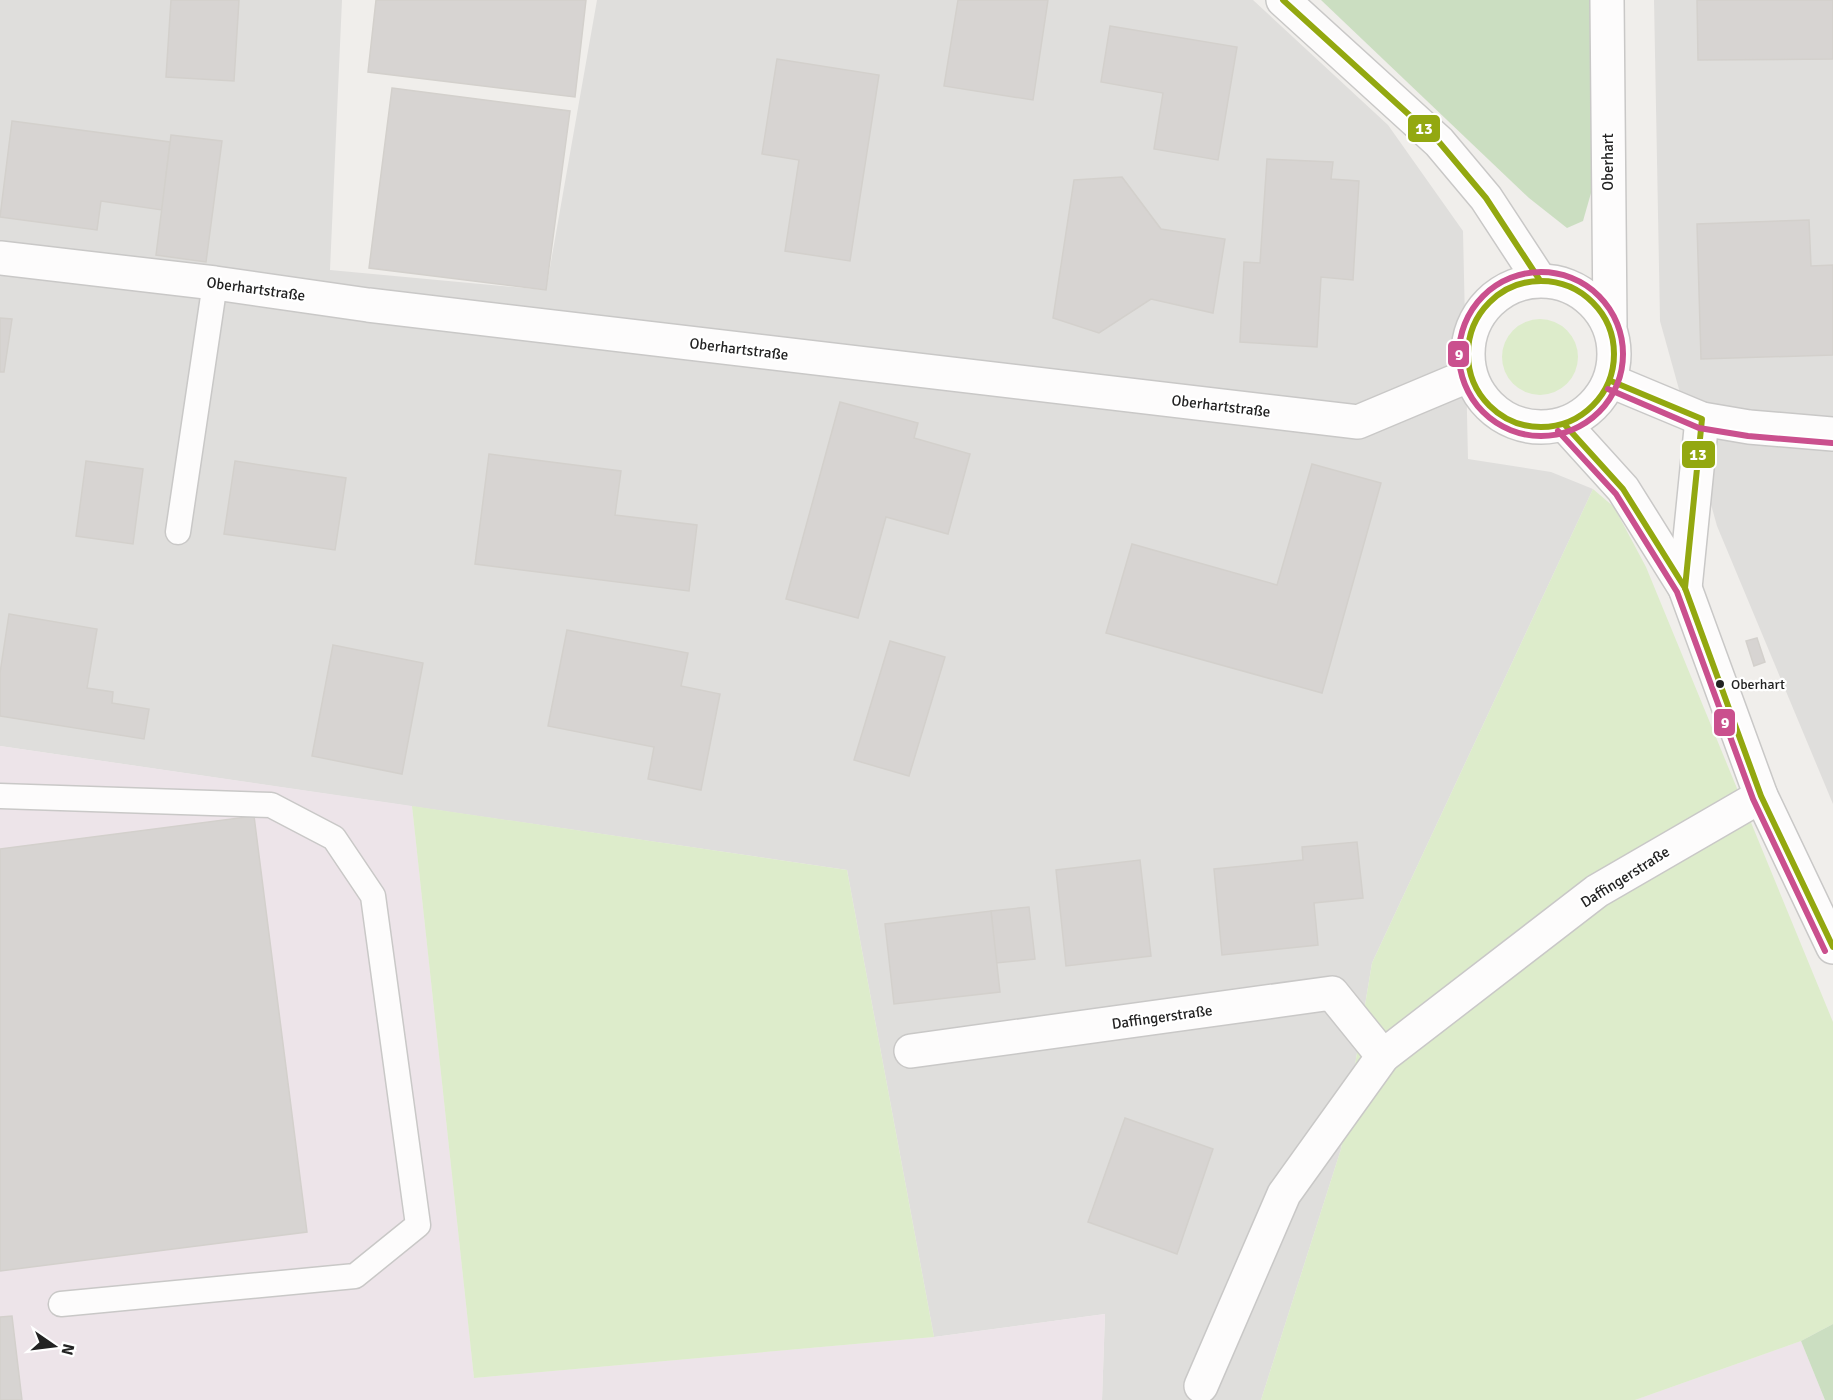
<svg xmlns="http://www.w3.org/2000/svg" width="1833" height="1400" viewBox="0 0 1833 1400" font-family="Signika,sans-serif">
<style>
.residential{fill:#dfdedc}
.industrial{fill:#ede4e9}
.grass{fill:#ddeccb}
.forest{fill:#cbdec1}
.building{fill:#d7d4d2;stroke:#d3d0cc;stroke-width:1.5}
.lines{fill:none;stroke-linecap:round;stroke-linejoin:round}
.lane-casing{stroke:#c9c8c7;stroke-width:27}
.street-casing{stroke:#c9c8c7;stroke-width:36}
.lane{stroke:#fdfcfc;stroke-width:24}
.street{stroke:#fdfcfc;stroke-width:33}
.bus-1-casing{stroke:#fff;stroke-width:10}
.bus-2-casing{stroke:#fff;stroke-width:10}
.bus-1{stroke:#93a810;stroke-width:6}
.bus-2{stroke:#ca508e;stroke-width:6}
.bus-dot{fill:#222;stroke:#fff;stroke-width:2}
.labels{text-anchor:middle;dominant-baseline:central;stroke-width:4.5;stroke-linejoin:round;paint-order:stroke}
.bus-label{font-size:14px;fill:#222;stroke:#fff;text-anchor:start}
.street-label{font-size:15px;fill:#222;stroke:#fff}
.line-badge{stroke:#fff;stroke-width:2}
.badge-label{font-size:16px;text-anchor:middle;font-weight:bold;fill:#fff}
</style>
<rect width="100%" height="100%" fill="#f0eeeb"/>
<g class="residential">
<polygon points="0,0 342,0 330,270 546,290 597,0 1253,0 1388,125 1463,231 1468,459 1551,472 1593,489 1372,963 1341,1149 1261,1400 1102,1400 1105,1314 934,1337 847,870 0,746"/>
<polygon points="1654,0 1833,0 1833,804 1717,526 1660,321"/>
</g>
<g class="industrial">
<polygon points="0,746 412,806 474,1378 934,1337 1105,1314 1102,1400 0,1400"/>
<polygon points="1801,1341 1825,1400 1635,1400"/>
</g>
<g class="grass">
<circle cx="1540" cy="357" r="38"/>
<polygon points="1593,489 1614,507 1646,567 1833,1022 1833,1324 1801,1341 1635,1400 1261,1400 1341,1149 1372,963"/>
<polygon points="412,806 847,870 934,1337 474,1378"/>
</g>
<g class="forest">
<polygon points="1321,0 1592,0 1591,193 1583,221 1567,228 1529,198"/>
<polygon points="1833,1324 1833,1400 1825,1400 1801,1341"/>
</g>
<g class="building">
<polygon points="171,0 239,0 234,81 166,77"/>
<polygon points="376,0 586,0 575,97 368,72"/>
<polygon points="958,0 1048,0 1033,100 944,86"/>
<polygon points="1697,0 1833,0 1833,59 1698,60"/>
<polygon points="1110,26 1237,47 1218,160 1154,149 1163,93 1101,82"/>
<polygon points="777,59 879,75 850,261 785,251 799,160 762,154"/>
<polygon points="392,88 570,111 546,290 369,268"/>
<polygon points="12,121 170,142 162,210 101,201 97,230 0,217"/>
<polygon points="171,135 222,141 206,262 156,255"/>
<polygon points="1267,159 1333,162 1331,179 1359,181 1353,280 1321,277 1317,347 1240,342 1244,262 1260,263"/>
<polygon points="1122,177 1161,229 1225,239 1213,313 1151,299 1099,333 1053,318 1074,180"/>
<polygon points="1809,220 1811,266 1833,265 1833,355 1701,359 1697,224"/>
<polygon points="0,318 12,319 4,372 0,372"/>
<polygon points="840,402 918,423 914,438 970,454 948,534 886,517 858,618 786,599"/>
<polygon points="489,454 621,471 615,515 697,525 689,591 475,564"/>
<polygon points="86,461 143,469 133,544 76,536"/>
<polygon points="235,461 346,478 335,550 224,534"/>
<polygon points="1312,464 1381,483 1322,693 1106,633 1132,544 1277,585"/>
<polygon points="9,614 97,629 87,688 113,692 112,703 149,709 144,739 0,716 0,673"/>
<polygon points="567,630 688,653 681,686 720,694 701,790 648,779 654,747 548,726"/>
<polygon points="1757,638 1765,662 1754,666 1746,641"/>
<polygon points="890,641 945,657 909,776 854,760"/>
<polygon points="333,645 423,663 402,774 312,756"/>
<polygon points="254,816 307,1232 0,1271 0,849"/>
<polygon points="1357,842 1363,898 1314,903 1318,945 1222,955 1214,869 1303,860 1302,847"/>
<polygon points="1140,860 1151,956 1066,966 1056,870"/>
<polygon points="1029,907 1035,959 996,963 991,911"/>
<polygon points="991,911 1000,992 894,1004 885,924"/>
<polygon points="1125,1118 1213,1149 1177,1254 1088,1222"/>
<polygon points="12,1316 22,1400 0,1400 0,1317"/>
</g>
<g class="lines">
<defs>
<g id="lane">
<polyline points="178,532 215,283"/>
<polyline points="0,796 271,805 334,838 373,896 418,1225 355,1276 61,1304"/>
</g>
<g id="street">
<polyline points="1283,0 1439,142 1486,198 1539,279"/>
<polyline points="1607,0 1610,325"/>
<polyline points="0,258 215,283 368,305 1358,422 1470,375"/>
<circle cx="1541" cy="354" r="73"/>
<polyline points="1611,381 1702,419 1749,427 1833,434"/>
<polyline points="1565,425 1623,489 1685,588 1761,796 1833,947"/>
<polyline points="1685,588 1702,419"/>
<polyline points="911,1051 1332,993 1383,1056"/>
<polyline points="1201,1386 1284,1194 1383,1056 1597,891 1761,796"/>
</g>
</defs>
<use href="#lane" class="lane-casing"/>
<use href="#street" class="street-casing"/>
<use href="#lane" class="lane"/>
<use href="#street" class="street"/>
<defs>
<g id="bus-1">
<polyline points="1283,0 1439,142 1486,198 1539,279"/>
<circle cx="1541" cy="354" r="73"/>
<polyline points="1611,381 1702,419 1685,588"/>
<polyline points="1565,425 1623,489 1685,588 1761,796 1833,947"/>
</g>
<g id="bus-2">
<circle cx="1541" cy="354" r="82"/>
<polyline points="1608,389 1699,428 1748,436 1832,443"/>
<polyline points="1558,431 1616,494 1677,592 1753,799 1825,951"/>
</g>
</defs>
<use href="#bus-1" class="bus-1-casing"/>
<use href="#bus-2" class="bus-2-casing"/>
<use href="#bus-1" class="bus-1"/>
<use href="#bus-2" class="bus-2"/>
</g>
<circle class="bus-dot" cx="1720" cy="684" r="5"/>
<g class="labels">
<g class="bus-label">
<text x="1731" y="684">Oberhart</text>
</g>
<g class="street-label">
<text transform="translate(1608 162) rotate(-90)">Oberhart</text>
<text transform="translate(256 289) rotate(8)">Oberhartstraße</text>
<text transform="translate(739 349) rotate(7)">Oberhartstraße</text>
<text transform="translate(1221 406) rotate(7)">Oberhartstraße</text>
<text transform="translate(1625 877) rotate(-32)">Daffingerstraße</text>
<text transform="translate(1162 1017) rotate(-8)">Daffingerstraße</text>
</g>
</g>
<g class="line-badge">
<rect x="1407" y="114" width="34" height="29" rx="6" fill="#93a810"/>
<rect x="1447" y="340" width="23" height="28" rx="6" fill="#ca508e"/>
<rect x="1681" y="440" width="35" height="29" rx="6" fill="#93a810"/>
<rect x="1713" y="708" width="23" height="29" rx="6" fill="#ca508e"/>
</g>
<g class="badge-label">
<text x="1424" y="134">13</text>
<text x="1459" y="360">9</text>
<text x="1698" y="460">13</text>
<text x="1725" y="728">9</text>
</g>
<g transform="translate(54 1346) rotate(104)" stroke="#ffffff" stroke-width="4.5" paint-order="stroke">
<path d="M0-4.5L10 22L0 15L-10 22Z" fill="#222222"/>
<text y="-9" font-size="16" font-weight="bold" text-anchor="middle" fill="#222222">N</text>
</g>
</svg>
